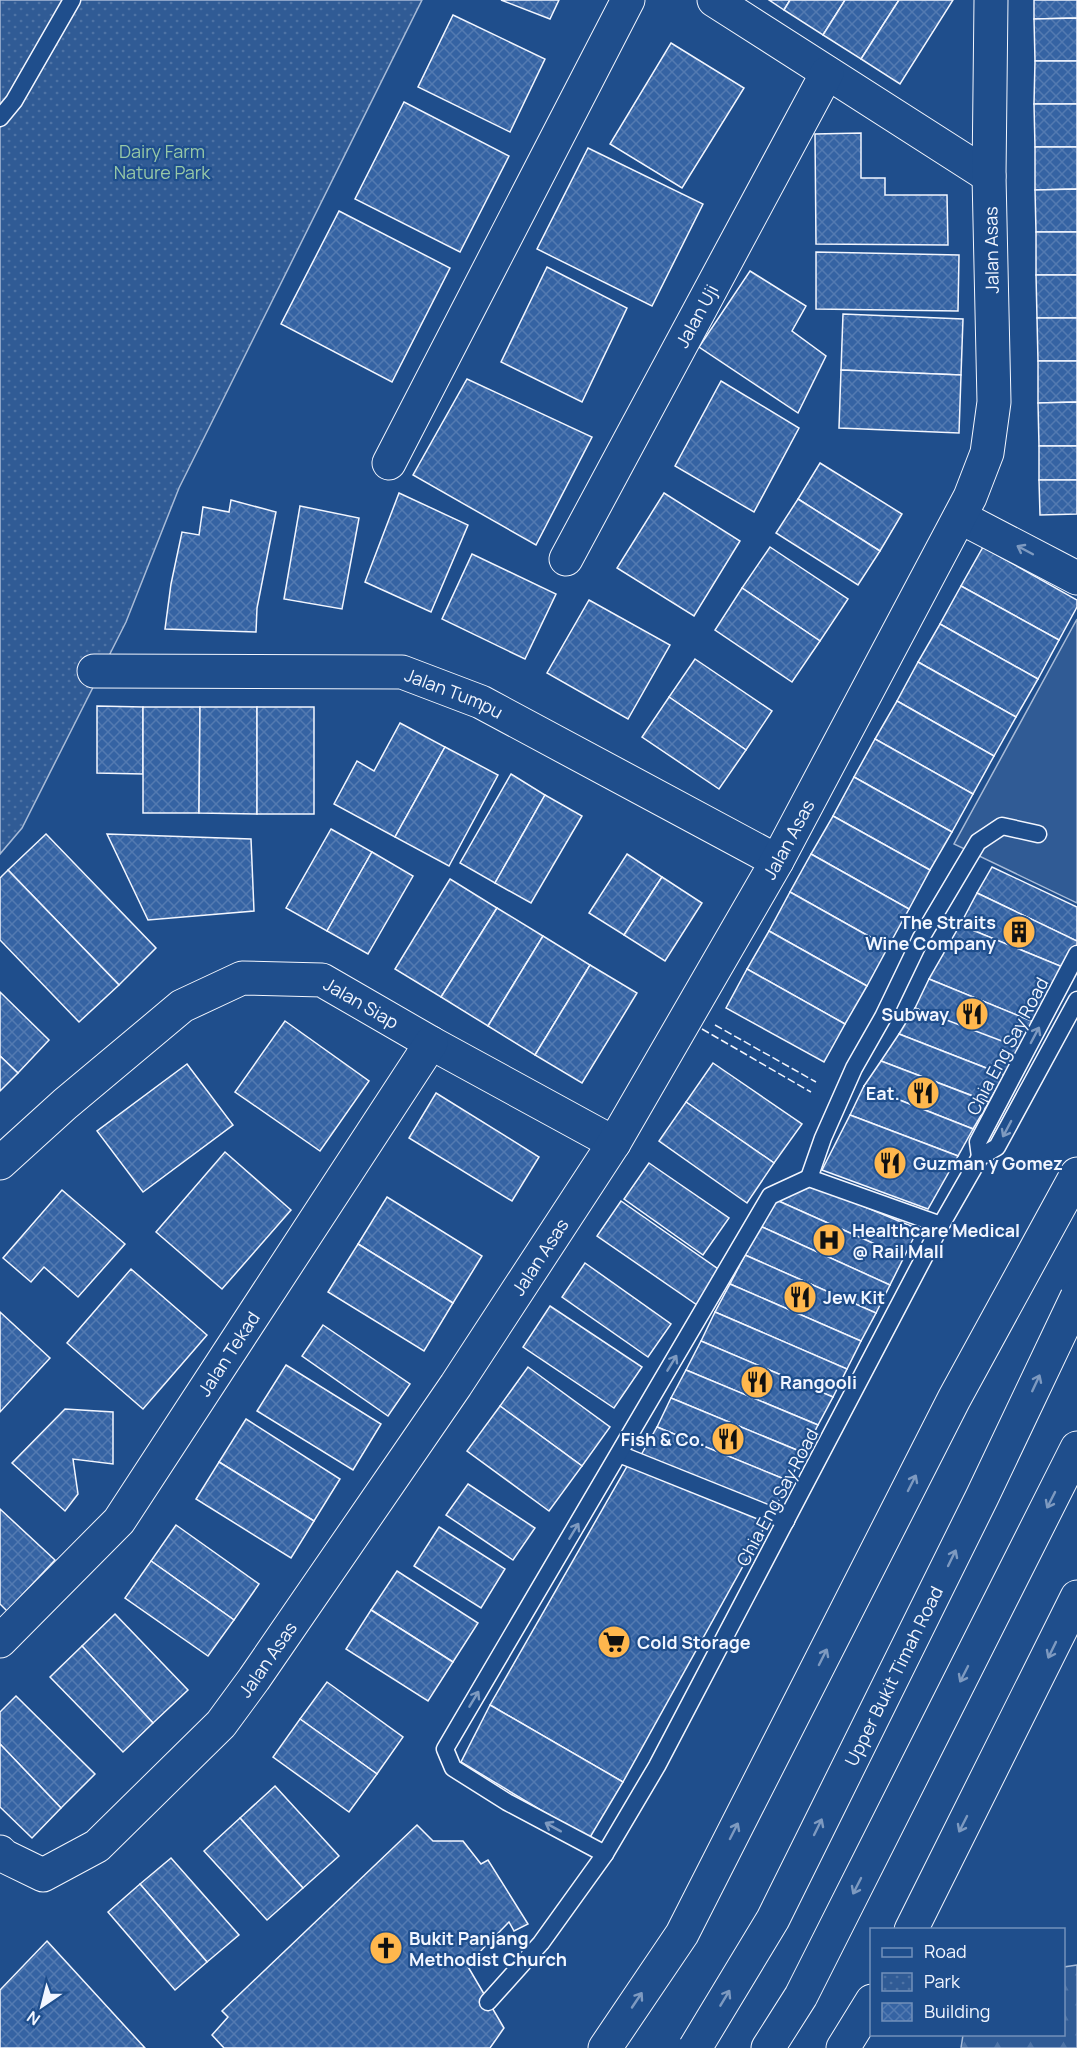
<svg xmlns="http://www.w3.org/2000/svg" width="1077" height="2048" viewBox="0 0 1077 2048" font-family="Manrope,sans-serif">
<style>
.forest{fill:url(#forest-firs);stroke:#a8bbd7;stroke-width:1.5}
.park{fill:url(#park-dots);stroke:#a8bbd7;stroke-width:1.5}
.built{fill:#305b95;stroke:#a8bbd7;stroke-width:1.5}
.building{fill:url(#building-cross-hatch);stroke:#f2f6ff;stroke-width:1.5}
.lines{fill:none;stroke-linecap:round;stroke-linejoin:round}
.service-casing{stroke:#f2f6ff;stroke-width:19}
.minor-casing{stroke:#f2f6ff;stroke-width:35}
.trunk-casing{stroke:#f2f6ff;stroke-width:35}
.service{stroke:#1f4e8c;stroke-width:16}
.minor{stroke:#1f4e8c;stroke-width:33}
.trunk{stroke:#1f4e8c;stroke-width:33}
.trunk-bridge-casing{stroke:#f2f6ff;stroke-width:35;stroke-linecap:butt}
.trunk-bridge{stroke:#1f4e8c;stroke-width:33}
.fence{stroke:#f2f6ff;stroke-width:1.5;stroke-dasharray:8 3;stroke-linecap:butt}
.oneway{stroke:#7e9ac0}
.labels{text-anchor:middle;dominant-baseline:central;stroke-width:4.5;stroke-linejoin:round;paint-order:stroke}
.park-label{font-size:18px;fill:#97c8a6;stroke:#1f4e8c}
.street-label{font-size:18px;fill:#f2f6ff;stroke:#1f4e8c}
.poi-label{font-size:18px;font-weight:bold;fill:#f2f6ff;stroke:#1f4e8c;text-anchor:start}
</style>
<defs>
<pattern id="forest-firs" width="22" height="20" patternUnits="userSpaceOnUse" patternTransform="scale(1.5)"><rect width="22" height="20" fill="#305b95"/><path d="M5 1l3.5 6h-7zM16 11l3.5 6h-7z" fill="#4e73a5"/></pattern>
<pattern id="park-dots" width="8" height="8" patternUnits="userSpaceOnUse" patternTransform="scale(1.5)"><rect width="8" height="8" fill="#305b95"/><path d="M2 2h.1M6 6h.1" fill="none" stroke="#4e73a5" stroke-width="1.8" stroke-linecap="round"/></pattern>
<pattern id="building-cross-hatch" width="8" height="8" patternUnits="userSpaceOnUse" patternTransform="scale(1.5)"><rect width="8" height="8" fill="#3563a3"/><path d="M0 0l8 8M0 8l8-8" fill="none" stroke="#537ab1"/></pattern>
</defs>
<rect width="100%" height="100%" fill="#1f4e8c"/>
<polygon class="forest" points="1077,1965 1077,2048 961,2048 963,2035 1064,2034 1064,1967"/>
<polygon class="park" points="0,0 422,0 179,488 126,622 22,828 0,854"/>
<polygon class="built" points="1077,619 1077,903 954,844"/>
<g class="building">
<polygon points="501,0 559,0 550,19"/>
<polygon points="769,0 790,0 784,10"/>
<polygon points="790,0 845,0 823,35 784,10"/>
<polygon points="845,0 899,0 861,59 823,35"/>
<polygon points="899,0 953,0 900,84 861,59"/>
<polygon points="1034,0 1077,0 1077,18 1034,19"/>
<polygon points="453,15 545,59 510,132 418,87"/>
<polygon points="1077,18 1077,61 1035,61 1034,19"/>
<polygon points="671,43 744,88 682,188 610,144"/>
<polygon points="1035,61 1077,61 1077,104 1034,104"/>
<polygon points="404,102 509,156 460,252 355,199"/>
<polygon points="1034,104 1077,104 1077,147 1035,147"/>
<polygon points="861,133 861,178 885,178 885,195 947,195 948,245 816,244 815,134"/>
<polygon points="1035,147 1077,147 1077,189 1035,190"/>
<polygon points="588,148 703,204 652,306 537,249"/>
<polygon points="1077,189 1077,232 1036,232 1035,190"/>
<polygon points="339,211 450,268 392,382 281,324"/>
<rect x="1036" y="232" width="41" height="43"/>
<polygon points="816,252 959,255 958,311 816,309"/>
<polygon points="547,267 627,308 582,402 501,362"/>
<polygon points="750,271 806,306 792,331 826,356 798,413 699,347"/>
<polygon points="1036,275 1077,275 1077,318 1037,318"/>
<polygon points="843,314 963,319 961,375 841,370"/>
<polygon points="1037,318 1077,318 1077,361 1038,361"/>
<polygon points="1038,361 1077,361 1077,402 1038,403"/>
<polygon points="841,370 961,375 959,433 839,428"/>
<polygon points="467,379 592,437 536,545 413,475"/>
<polygon points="721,381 799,428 754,512 675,466"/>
<polygon points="1077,402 1077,446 1039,446 1038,403"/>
<rect x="1039" y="446" width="38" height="34"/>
<polygon points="820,463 902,514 880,551 798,499"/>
<polygon points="1039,480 1077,480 1077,514 1040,515"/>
<polygon points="399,493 468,525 431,612 365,582"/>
<polygon points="664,493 740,541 694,616 617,568"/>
<polygon points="798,499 880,551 858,585 776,533"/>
<polygon points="231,500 276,512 257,608 256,632 165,629 171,584 182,532 199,535 203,507 229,512"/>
<polygon points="300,506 359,518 342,609 284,599"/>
<polygon points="770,547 848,599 820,641 742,588"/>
<polygon points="983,547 1077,600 1077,607 1059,640 961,586"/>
<polygon points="472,554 556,594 525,659 442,619"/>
<polygon points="961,586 1059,640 1038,679 940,624"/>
<polygon points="742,588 820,641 792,682 715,630"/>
<polygon points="589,600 670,645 628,719 547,673"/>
<polygon points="940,624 1038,679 1016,717 918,662"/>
<polygon points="695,659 772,711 746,750 669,697"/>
<polygon points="918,662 1016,717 994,756 897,701"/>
<polygon points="669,697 746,750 719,789 642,737"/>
<polygon points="897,701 994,756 973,794 875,739"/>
<polygon points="97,706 143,707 143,774 97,773"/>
<polygon points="143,707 200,707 199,813 143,813"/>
<polygon points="200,707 257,707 257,814 199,813"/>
<rect x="257" y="707" width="57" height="107"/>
<polygon points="400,723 445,747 395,837 334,804 357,761 374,771"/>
<polygon points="875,739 973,794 952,832 854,777"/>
<polygon points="445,747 498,775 449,866 395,837"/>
<polygon points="511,774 545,795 495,883 460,863"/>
<polygon points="854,777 952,832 930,870 833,816"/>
<polygon points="545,795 582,816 531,903 495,883"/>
<polygon points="833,816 930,870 909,909 811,854"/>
<polygon points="331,829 372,852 327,931 286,908"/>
<polygon points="46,834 156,948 119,985 8,870"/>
<polygon points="107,834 251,839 254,911 148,920"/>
<polygon points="372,852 413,876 368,954 327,931"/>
<polygon points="627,854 662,877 624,935 589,913"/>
<polygon points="811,854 909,909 888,947 790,892"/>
<polygon points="992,867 1077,907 1077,941 977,893"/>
<polygon points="8,870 119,985 79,1022 0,940 0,878"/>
<polygon points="662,877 702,903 665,961 624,935"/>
<polygon points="450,879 497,908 441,997 395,969"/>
<polygon points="790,892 888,947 867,986 769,931"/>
<polygon points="977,893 1077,941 1077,946 1065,968 960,925"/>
<polygon points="497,908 543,936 488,1026 441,997"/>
<polygon points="960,925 1065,968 1034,1022 929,979"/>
<polygon points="769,931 867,986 845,1024 747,969"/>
<polygon points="543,936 590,965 535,1055 488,1026"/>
<polygon points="590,965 637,993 582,1083 535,1055"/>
<polygon points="747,969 845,1024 824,1062 726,1008"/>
<polygon points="929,979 1034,1022 1019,1049 915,1008"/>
<polygon points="0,992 49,1040 18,1073 0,1056"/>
<polygon points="915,1008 1015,1046 1019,1049 1004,1075 899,1034"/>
<polygon points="285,1021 369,1081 320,1151 235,1092"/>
<polygon points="899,1034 1004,1075 989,1102 881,1061"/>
<polygon points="0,1056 18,1073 0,1091"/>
<polygon points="881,1061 983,1100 989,1102 973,1129 968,1127 864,1086"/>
<polygon points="713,1063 802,1124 774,1163 686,1102"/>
<polygon points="187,1064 233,1125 143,1192 97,1131"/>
<polygon points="864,1086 973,1129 958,1156 850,1115"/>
<polygon points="436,1093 539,1157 512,1201 409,1138"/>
<polygon points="686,1102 774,1163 747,1203 659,1141"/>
<polygon points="850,1115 958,1156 928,1209 822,1170"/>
<polygon points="225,1152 291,1210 222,1289 156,1232"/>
<polygon points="649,1163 729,1218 703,1255 624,1199"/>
<polygon points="808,1183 918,1229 904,1257 774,1199"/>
<polygon points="62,1190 125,1244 78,1297 44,1267 31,1282 3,1258"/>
<polygon points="387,1197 482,1256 453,1303 358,1244"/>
<polygon points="774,1199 904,1257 890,1285 760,1226"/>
<polygon points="621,1201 724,1273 700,1307 597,1236"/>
<polygon points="760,1226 890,1285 876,1313 745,1255"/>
<polygon points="358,1244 453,1303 424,1351 328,1292"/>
<polygon points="745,1255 876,1313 861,1341 730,1284"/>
<polygon points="585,1263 671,1324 648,1357 562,1297"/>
<polygon points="131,1269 207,1335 143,1409 67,1343"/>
<polygon points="730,1284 861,1341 847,1369 715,1312"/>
<polygon points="550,1306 642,1367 614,1408 523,1347"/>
<polygon points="0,1312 50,1358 0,1412"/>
<polygon points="715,1312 847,1369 833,1397 701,1341"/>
<polygon points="323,1325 410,1384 388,1416 302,1356"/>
<polygon points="701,1341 833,1397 818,1425 686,1370"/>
<polygon points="286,1365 381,1424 353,1470 257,1411"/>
<polygon points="528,1367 610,1427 582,1466 500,1406"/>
<polygon points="686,1370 818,1425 804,1453 671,1398"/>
<polygon points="671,1398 804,1453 789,1481 657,1427"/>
<polygon points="500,1406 582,1466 549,1511 467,1451"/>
<polygon points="65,1409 113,1412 113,1464 73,1459 78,1494 65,1511 12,1463"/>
<polygon points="246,1419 340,1479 314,1521 219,1462"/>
<polygon points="657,1427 789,1481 775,1508 641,1455"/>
<polygon points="219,1462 314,1521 291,1558 196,1499"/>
<polygon points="629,1463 768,1521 623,1782 490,1705"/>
<polygon points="468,1484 535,1528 513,1560 446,1515"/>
<polygon points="0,1509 55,1560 7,1611 0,1604"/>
<polygon points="176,1525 259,1584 234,1620 151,1561"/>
<polygon points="439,1527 505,1569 481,1608 414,1566"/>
<polygon points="151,1561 234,1620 208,1656 125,1598"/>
<polygon points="397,1571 478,1623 453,1662 371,1610"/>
<polygon points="371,1610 453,1662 428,1701 346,1649"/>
<polygon points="115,1614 188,1690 153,1723 82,1646"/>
<polygon points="82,1646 153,1723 123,1752 50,1677"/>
<polygon points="327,1682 403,1737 377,1774 300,1719"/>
<polygon points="16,1696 95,1774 61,1808 0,1744 0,1712"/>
<polygon points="490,1705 623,1782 589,1839 461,1762"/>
<polygon points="300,1719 377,1774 349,1812 273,1757"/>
<polygon points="0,1744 61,1808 32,1838 0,1807"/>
<polygon points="275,1786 339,1856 303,1888 240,1818"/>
<polygon points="240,1818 303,1888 267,1920 204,1851"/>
<polygon points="417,1825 433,1841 463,1841 481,1864 488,1860 528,1924 514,1931 509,1922 467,1965 504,2028 490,2048 224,2048 212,2035 228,2017 222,2011"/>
<polygon points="171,1858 239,1935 207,1962 140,1884"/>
<polygon points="140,1884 207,1962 175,1990 108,1912"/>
<polygon points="47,1941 145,2048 0,2048 0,1990"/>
</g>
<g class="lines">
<defs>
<g id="service">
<polyline points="0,118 14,101 72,0"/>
<polyline points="980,1157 978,1142 1077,954"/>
<polyline points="809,1178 823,1138 854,1068 883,1017 921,938 978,842 1002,826 1038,834"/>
<polyline points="619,1454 786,1521"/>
<polyline points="605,1854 507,1802 453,1768 445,1749 770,1196 809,1178 941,1225"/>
<polyline points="488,2002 541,1943 605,1854 657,1766 941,1225 980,1157 997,1147 1077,1000"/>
</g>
<g id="minor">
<polyline points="714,0 989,176"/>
<polyline points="389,463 628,0"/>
<polyline points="960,517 1077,578"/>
<path id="s1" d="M566,559l261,-486"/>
<path id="s2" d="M94,671l308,1 79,30 296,159"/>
<path id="s3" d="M0,1163l65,-59 117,-98 60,-28 80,2 109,63 183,100"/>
<path id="s4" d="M0,1641l119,-120 312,-478"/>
<path id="s5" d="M0,1852l4,4 39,19 54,-29 124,-122 33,-45 202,-294 158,-242 163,-282 193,-364 17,-44 7,-51 -5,-226 2,-176"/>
</g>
<g id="trunk">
<polyline points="911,1930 1077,1597"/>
<polyline points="605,2048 682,1934 954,1399 1077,1174"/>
<polyline points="768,2048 801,1996 1077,1448"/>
<polyline points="843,2048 872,2001"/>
</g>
</defs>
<use href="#service" class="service-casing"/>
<use href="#minor" class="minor-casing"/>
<use href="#trunk" class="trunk-casing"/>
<use href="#service" class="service"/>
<use href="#minor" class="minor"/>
<use href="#trunk" class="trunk"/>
<defs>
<g id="trunk-bridge">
<path id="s6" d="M695,2048l78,-129 209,-422 95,-200"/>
</g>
</defs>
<use href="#trunk-bridge" class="trunk-bridge-casing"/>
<use href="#trunk-bridge" class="trunk-bridge"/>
<g class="fence">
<polyline points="715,1025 816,1082"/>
<polyline points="702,1029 811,1092"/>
</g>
</g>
<defs><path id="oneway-shaft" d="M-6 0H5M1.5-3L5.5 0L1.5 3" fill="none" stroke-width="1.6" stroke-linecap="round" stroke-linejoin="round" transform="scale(1.5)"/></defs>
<g class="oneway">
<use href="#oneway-shaft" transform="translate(1025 550) rotate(-152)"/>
<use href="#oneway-shaft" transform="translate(1035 1035) rotate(-62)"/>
<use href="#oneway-shaft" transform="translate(1007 1129) rotate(118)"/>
<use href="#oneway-shaft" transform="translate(672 1363) rotate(-59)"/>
<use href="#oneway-shaft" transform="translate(1036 1383) rotate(-65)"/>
<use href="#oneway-shaft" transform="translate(912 1483) rotate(-63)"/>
<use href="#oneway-shaft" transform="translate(1051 1500) rotate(117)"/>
<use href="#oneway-shaft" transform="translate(574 1531) rotate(-59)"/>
<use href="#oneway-shaft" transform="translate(952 1558) rotate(-64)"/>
<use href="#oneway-shaft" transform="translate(1052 1650) rotate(116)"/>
<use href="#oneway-shaft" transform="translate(823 1657) rotate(-63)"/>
<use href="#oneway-shaft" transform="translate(964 1674) rotate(117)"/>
<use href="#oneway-shaft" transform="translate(474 1699) rotate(-59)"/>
<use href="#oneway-shaft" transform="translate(963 1824) rotate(117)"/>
<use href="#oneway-shaft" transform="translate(553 1827) rotate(-151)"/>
<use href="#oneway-shaft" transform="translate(818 1827) rotate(-64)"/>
<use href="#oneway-shaft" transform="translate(734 1831) rotate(-63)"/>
<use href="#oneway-shaft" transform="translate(857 1886) rotate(117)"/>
<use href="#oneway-shaft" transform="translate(725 1998) rotate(-59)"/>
<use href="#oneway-shaft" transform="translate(637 2000) rotate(-56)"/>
</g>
<defs>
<symbol id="building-disc" viewBox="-11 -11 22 22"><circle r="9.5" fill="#ffb74d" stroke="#1f4e8c"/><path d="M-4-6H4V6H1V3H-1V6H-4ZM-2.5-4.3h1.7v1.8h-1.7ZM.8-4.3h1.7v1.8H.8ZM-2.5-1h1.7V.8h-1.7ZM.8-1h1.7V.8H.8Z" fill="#111"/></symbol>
<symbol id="restaurant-disc" viewBox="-11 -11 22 22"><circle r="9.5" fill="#ffb74d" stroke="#1f4e8c"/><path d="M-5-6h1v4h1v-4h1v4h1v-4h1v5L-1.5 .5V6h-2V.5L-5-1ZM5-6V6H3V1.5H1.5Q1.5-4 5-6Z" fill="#111"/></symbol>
<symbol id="hospital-disc" viewBox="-11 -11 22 22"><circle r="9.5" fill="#ffb74d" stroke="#1f4e8c"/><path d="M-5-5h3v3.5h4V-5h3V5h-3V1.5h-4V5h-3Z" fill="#111"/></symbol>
<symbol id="supermarket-disc" viewBox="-11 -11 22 22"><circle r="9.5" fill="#ffb74d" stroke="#1f4e8c"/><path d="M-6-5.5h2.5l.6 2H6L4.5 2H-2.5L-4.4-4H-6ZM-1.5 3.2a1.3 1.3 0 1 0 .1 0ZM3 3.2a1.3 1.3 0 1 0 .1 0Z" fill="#111"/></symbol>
<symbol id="church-disc" viewBox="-11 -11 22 22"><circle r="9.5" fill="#ffb74d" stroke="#1f4e8c"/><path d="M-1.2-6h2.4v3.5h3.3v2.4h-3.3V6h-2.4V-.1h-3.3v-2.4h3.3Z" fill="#111"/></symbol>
</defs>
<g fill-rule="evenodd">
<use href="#building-disc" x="1000" y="913" width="38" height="38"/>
<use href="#restaurant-disc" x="953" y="995" width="38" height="38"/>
<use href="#restaurant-disc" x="904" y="1074" width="38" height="38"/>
<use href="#restaurant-disc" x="871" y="1144" width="38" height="38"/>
<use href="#hospital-disc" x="810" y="1221" width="38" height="38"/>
<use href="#restaurant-disc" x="781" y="1278" width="38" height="38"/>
<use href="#restaurant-disc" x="738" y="1363" width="38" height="38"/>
<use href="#restaurant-disc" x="709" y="1420" width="38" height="38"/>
<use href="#supermarket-disc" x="595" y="1623" width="38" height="38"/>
<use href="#church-disc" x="367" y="1929" width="38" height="38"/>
</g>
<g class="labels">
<g class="park-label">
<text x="162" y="151">Dairy Farm<tspan x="162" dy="21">Nature Park</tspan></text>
</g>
<g class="street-label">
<text transform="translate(991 250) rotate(-91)">Jalan Asas</text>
<text stroke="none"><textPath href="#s1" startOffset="276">Jalan Uji</textPath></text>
<text stroke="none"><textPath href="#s2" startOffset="364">Jalan Tumpu</textPath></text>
<text stroke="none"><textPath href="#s5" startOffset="1336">Jalan Asas</textPath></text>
<text stroke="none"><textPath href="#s3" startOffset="432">Jalan Siap</textPath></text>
<text transform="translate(1007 1046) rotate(-62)">Chia Eng Say Road</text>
<text stroke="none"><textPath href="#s5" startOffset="850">Jalan Asas</textPath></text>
<text stroke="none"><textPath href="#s4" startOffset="369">Jalan Tekad</textPath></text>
<text transform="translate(777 1497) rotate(-62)">Chia Eng Say Road</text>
<text stroke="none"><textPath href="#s5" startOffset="364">Jalan Asas</textPath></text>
<text stroke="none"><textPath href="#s6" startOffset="422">Upper Bukit Timah Road</textPath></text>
</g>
<g class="poi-label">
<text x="996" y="922" text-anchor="end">The Straits<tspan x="996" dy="21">Wine Company</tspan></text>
<text x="949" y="1014" text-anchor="end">Subway</text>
<text x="900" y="1093" text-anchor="end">Eat.</text>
<text x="913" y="1163">Guzman y Gomez</text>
<text x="852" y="1230">Healthcare Medical<tspan x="852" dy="21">@ Rail Mall</tspan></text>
<text x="823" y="1297">Jew Kit</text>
<text x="780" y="1382">Rangooli</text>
<text x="705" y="1439" text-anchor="end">Fish &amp; Co.</text>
<text x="637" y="1642">Cold Storage</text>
<text x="409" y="1938">Bukit Panjang<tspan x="409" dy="21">Methodist Church</tspan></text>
</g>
</g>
<rect x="870" y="1928" width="195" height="108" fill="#1f4e8c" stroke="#7391ba" stroke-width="1.5"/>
<rect x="882" y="1948" width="30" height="9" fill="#1f4e8c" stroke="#7391ba" stroke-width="1.5"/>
<text x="924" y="1958" font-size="18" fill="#f2f6ff">Road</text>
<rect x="882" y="1973" width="30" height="18" fill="url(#park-dots)" stroke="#7391ba" stroke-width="1.5"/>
<text x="924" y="1988" font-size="18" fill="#f2f6ff">Park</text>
<rect x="882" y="2003" width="30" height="18" fill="url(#building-cross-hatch)" stroke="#7391ba" stroke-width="1.5"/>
<text x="924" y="2018" font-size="18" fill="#f2f6ff">Building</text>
<g transform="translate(42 2006) rotate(215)" stroke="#1f4e8c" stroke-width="4.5" paint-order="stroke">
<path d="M0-4.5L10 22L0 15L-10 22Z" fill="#f2f6ff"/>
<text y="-9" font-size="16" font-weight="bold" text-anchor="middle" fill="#f2f6ff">N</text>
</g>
</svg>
